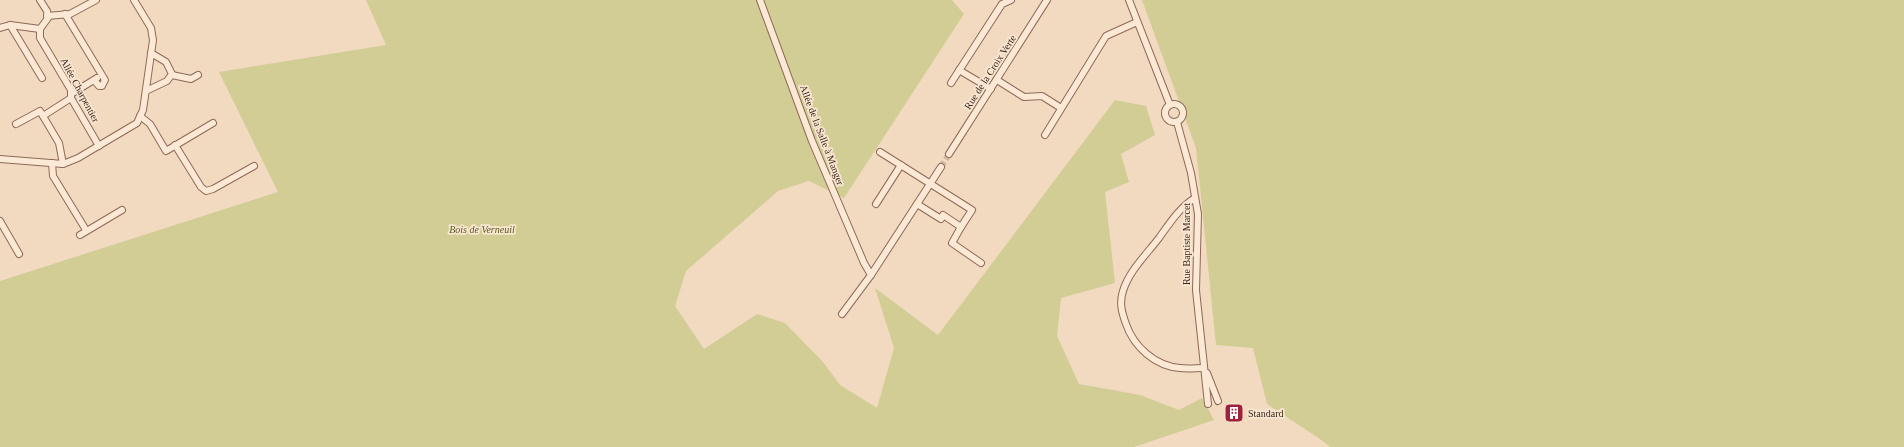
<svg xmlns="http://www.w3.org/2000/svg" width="1904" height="447" viewBox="0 0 1904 447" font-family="Georgia,serif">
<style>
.green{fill:#d1cd94}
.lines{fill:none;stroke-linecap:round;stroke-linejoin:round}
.minor-tunnel{stroke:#ceb6a0;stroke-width:6;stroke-dasharray:6 3;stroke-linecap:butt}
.minor-casing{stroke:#8e6957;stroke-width:8}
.minor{stroke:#fce9d5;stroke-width:6}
.labels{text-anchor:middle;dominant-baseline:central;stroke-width:3.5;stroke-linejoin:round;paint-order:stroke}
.street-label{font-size:10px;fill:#3c261c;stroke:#f9e6d1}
.park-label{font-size:10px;font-style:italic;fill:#575a21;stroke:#f9e6d1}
.poi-label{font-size:10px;fill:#3c261c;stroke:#f9e6d1;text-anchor:start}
</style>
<rect width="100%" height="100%" fill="#f2dac1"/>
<g class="green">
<polygon points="366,0 952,0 964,14 844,198 809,181 778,191 686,271 675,306 704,349 757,314 785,323 823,362 840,385 877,408 894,348 875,288 938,335 1115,100 1146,106 1155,135 1121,154 1129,182 1105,192 1115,283 1061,298 1057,336 1079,384 1140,395 1179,410 1202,398 1214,420 1134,447 0,447 0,281 278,192 219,72 386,45"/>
<polygon points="1142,0 1904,0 1904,447 1330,447 1320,439 1267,404 1253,348 1216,345 1196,148"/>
</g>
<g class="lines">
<polyline class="minor-tunnel" points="941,167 949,154"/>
<defs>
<g id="minor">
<polyline points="40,0 47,11 48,18 40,29 40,38 71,90 71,98 99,146"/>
<polyline points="760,0 812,141 864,263 871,275"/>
<polyline points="1129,0 1170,105"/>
<polyline points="65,14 105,80 102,86 99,86 94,80"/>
<polyline points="47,16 70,14 96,0"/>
<polyline points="10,25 42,78"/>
<polyline points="0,28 10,25 40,29"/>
<polyline points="959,70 991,89"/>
<polyline points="172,75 191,79 198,75"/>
<polyline points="997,80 1024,97 1042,96 1061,108"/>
<polyline points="951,83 1002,4 1011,0"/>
<polyline points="146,91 167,81 172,74 166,62 151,53"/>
<polyline points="71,94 97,78"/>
<circle cx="1174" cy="113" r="9"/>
<polyline points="43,116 71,98"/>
<polyline points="140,116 150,124 166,151 213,123"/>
<polyline points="1177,122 1191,173 1198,214 1196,290 1208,404"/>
<polyline points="16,124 40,111 59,143 63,164"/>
<polyline points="1045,135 1106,36 1137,22"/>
<polyline points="175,145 201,187 206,191 213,189 254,166"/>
<polyline points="880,152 972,210 961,227"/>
<polyline points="949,154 1047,0"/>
<polyline points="0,159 63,164 78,158 137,123 143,110 153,40 151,28 134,0"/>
<polyline points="52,163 53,176 86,230"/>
<path d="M1195,198c-15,9 -26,26 -36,40 -13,17 -30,33 -36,53 -4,12 -1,22 3,33 8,23 29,42 54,44 8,1 16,0 24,0"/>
<polyline points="876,204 901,165"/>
<polyline points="917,204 941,219 943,215 961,227 952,243 981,263"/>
<polyline points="0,221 19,254"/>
<polyline points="80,235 122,210"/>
<polyline points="842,314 871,275 941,167"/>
<polyline points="1207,373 1218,401"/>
</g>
</defs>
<use href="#minor" class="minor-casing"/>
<use href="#minor" class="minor"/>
</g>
<defs>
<symbol id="building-square" viewBox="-11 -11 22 22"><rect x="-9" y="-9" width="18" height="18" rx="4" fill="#a2213a" stroke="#f9e6d1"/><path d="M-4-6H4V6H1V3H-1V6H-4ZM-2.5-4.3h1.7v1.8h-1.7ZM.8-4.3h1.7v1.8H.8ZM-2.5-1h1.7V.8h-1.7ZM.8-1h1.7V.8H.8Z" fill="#fff"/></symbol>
</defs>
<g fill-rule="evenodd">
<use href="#building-square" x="1223" y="402" width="22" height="22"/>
</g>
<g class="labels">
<g class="street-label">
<text transform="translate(990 72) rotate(-57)">Rue de la Croix Verte</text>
<text transform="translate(80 90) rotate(62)">Allée Charpentier</text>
<text transform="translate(822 135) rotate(69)">Allée de la Salle à Manger</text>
<text transform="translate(1186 244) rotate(-90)">Rue Baptiste Marcet</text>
</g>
<g class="park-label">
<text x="482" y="229">Bois de Verneuil</text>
</g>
<g class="poi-label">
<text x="1248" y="413">Standard</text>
</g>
</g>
</svg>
